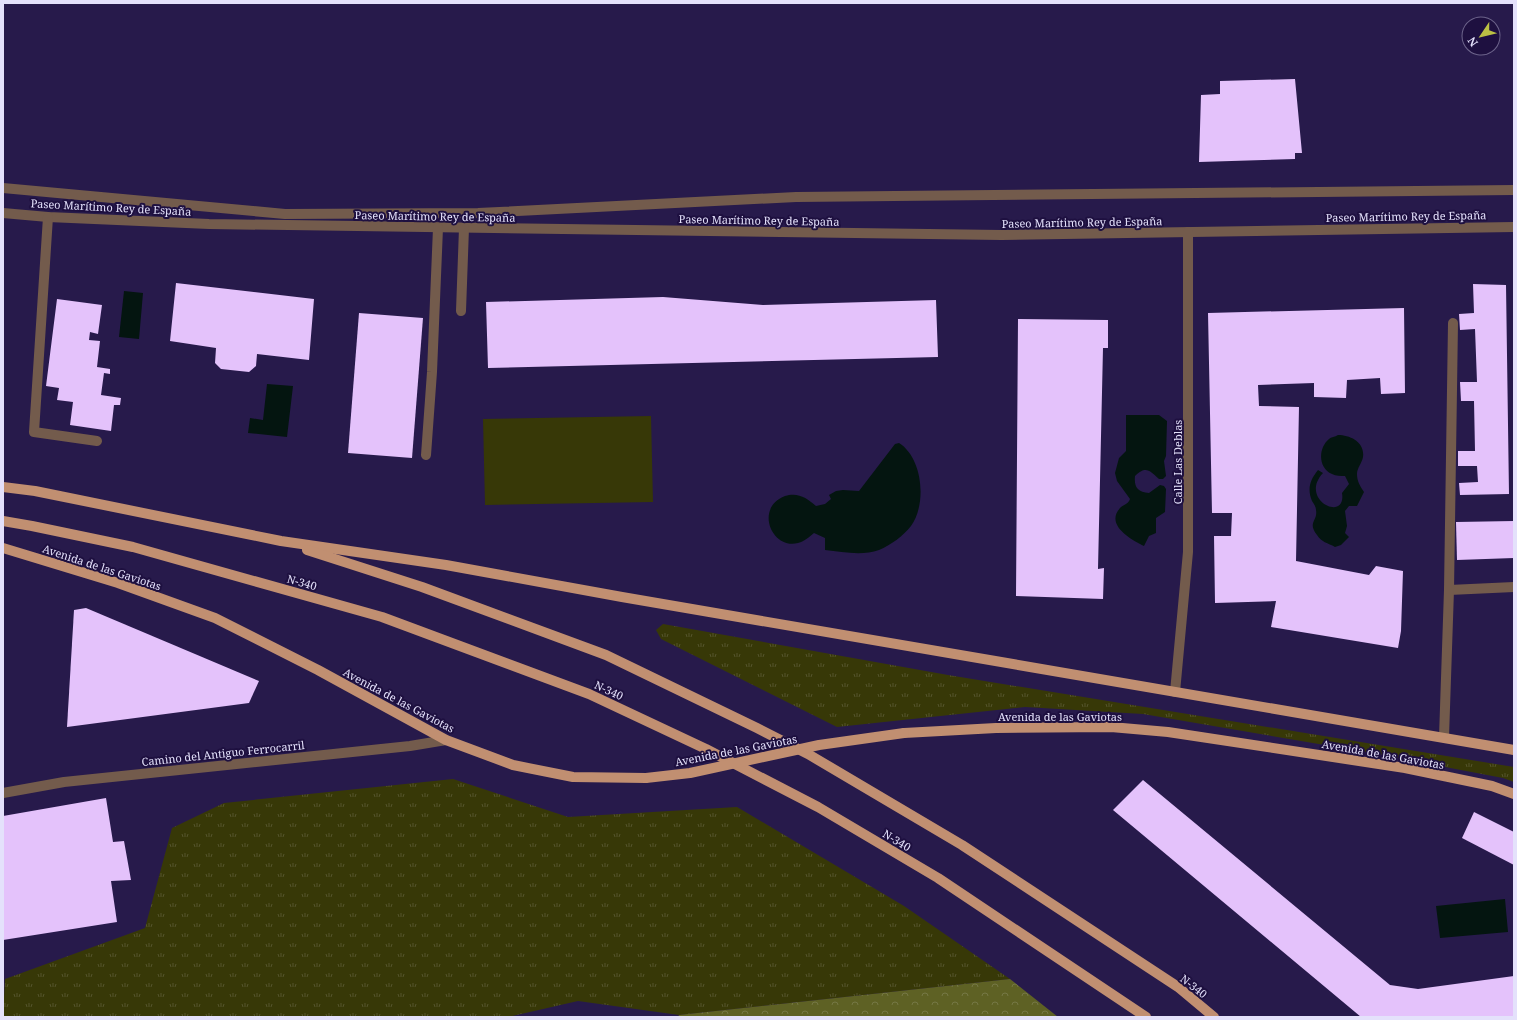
<svg xmlns="http://www.w3.org/2000/svg" width="1517" height="1020" viewBox="0 0 1517 1020" font-family="'Noto Serif',serif">
<style>
.grass{fill:url(#grass-tufts)}
.forest{fill:url(#forest-crowns)}
.pitch{fill:#373807}
.water{fill:#041510}
.building{fill:#e4c2fb}
.lines{fill:none;stroke-linecap:round;stroke-linejoin:round}
.minor{stroke:#735b4c;stroke-width:10}
.major{stroke:#c18f71;stroke-width:10}
.major-bridge{stroke:#c18f71;stroke-width:10}
.labels{text-anchor:middle;dominant-baseline:central;stroke-width:4;stroke-linejoin:round;paint-order:stroke}
.street-label{font-size:11px;fill:#e4e1fb;stroke:#1e1040}
</style>
<defs>
<pattern id="grass-tufts" width="24" height="20" patternUnits="userSpaceOnUse"><rect width="24" height="20" fill="#373807"/><path d="M3 7l-1-3M5 7V3M7 7l1-3M15 17l-1-3M17 17v-4M19 17l1-3" fill="none" stroke="#54542c"/></pattern>
<pattern id="forest-crowns" width="20" height="18" patternUnits="userSpaceOnUse"><rect width="20" height="18" fill="#5e6124"/><path d="M2 6a3 3 0 1 1 6 0M12 15a3 3 0 1 1 6 0" fill="none" stroke="#757745"/></pattern>
</defs>
<rect width="100%" height="100%" fill="#271a4b"/>
<g class="grass">
<polygon points="663,624 948,675 1514,767 1514,782 1503,778 1366,752 1143,714 1025,707 837,727 661,639 656,630"/>
<polygon points="453,779 568,817 737,807 904,906 1010,979 679,1015 578,1001 508,1017 3,1017 5,979 145,928 172,828 224,803"/>
</g>
<polygon class="forest" points="1010,979 1058,1017 678,1017 679,1015"/>
<polygon class="pitch" points="651,416 653,502 485,505 483,419"/>
<g class="water">
<polygon points="124,291 143,293 139,339 119,337"/>
<polygon points="267,384 293,386 287,437 248,433 250,418 263,420"/>
<path d="M1126,415h33l8,6 -1,35 -2,5 2,15 -3,3h-4c-9,-8 -13,-14 -24,-3 -1,11 2,16 14,17l11,-8 4,1 2,3 -1,23 -9,6v15l-7,3 -5,10c-14,-7 -40,-22 -23,-39 4,-3 7,-3 9,-8l-13,-18 -2,-8 4,-15 7,-7z"/>
<path d="M1338,435c12,0 27,7 25,22 -1,6 -6,11 -6,17 0,7 3,12 7,18l-7,14h-8l-4,5 2,15 -2,7 4,4 -8,8 -6,2c-7,-4 -14,-5 -18,-12 -10,-13 1,-14 -1,-25 0,-3 -2,-6 -4,-9 -5,-12 -2,-21 6,-31l5,3c-25,27 24,50 19,20l7,-9 -4,-8c-4,0 -9,0 -13,-2 -14,-6 -14,-26 -3,-35 2,-2 6,-2 9,-4z"/>
<path d="M899,443c24,15 28,61 12,83 -8,10 -20,19 -32,24 -17,6 -36,2 -54,0v-12l-11,-5c-5,4 -9,8 -16,10 -26,7 -44,-35 -13,-47 13,-4 22,2 31,10l9,-2 6,-5 -2,-4 7,-4 7,-1 16,1 36,-47z"/>
<polygon points="1505,899 1508,932 1440,938 1436,906"/>
</g>
<g class="building">
<polygon points="1295,79 1302,153 1295,153 1295,159 1199,162 1201,95 1220,94 1220,81"/>
<polygon points="176,283 314,299 309,360 257,354 256,366 249,372 221,369 215,363 216,348 170,341"/>
<polygon points="1473,284 1506,285 1509,494 1460,495 1459,483 1478,482 1477,466 1458,466 1458,451 1475,451 1474,401 1461,401 1460,382 1477,382 1475,329 1460,330 1459,314 1474,313"/>
<polygon points="663,297 763,305 936,300 938,357 488,368 486,302"/>
<polygon points="57,299 102,305 98,334 90,332 89,340 100,341 97,367 110,369 110,374 104,373 101,395 121,398 120,405 114,405 111,431 70,425 73,402 57,400 59,388 46,386"/>
<polygon points="1404,308 1405,393 1381,394 1380,378 1347,380 1346,398 1314,397 1314,383 1258,385 1259,406 1299,407 1296,561 1369,575 1376,566 1403,571 1401,631 1398,648 1271,627 1276,601 1215,603 1214,536 1231,536 1232,513 1212,513 1208,313"/>
<polygon points="359,313 423,318 412,458 348,453"/>
<polygon points="1018,319 1108,320 1108,348 1103,348 1098,569 1104,568 1103,599 1016,596"/>
<polygon points="1514,521 1514,558 1457,560 1456,522"/>
<polygon points="86,608 259,681 249,703 67,727 74,610"/>
<polygon points="1143,780 1390,985 1418,989 1514,976 1514,1017 1361,1017 1113,810"/>
<polygon points="106,798 113,842 124,841 131,880 111,881 117,922 3,940 3,816"/>
<polygon points="1474,812 1514,832 1514,865 1462,838"/>
</g>
<g class="lines">
<g class="minor">
<polyline points="3,188 285,214 478,213 796,197 1514,190"/>
<polyline points="3,213 48,217 209,224 1002,235 1514,227"/>
<polyline points="48,217 34,432 97,441"/>
<polyline points="461,311 464,228"/>
<polyline points="426,455 432,372 438,228"/>
<polyline points="1449,590 1514,587"/>
<polyline points="1175,692 1188,552 1188,232"/>
<polyline points="1444,737 1449,590 1453,323"/>
<polyline points="3,793 64,782 410,746 446,740"/>
</g>
<g class="major">
<polyline points="3,487 35,491 281,541 446,565 622,597 1514,750"/>
<polyline points="3,521 32,526 133,547 382,617 589,694 706,749 818,807 938,878 1146,1017"/>
<polyline points="3,548 118,583 215,618 318,670 446,740 513,765 573,777 646,778"/>
<polyline points="307,550 422,587 606,655 757,728 808,754 962,845 1178,987 1214,1017"/>
<polyline points="904,733 996,728 1111,727 1168,732 1405,768 1492,786 1514,794"/>
</g>
<polyline class="major-bridge" points="646,778 690,773 819,745 904,733"/>
</g>
<g class="labels">
<g class="street-label">
<text transform="translate(111 207) rotate(3)">Paseo Marítimo Rey de España</text>
<text transform="translate(435 216) rotate(1)">Paseo Marítimo Rey de España</text>
<text transform="translate(1406 216) rotate(-1)">Paseo Marítimo Rey de España</text>
<text transform="translate(759 220) rotate(1)">Paseo Marítimo Rey de España</text>
<text transform="translate(1082 222) rotate(-1)">Paseo Marítimo Rey de España</text>
<text transform="translate(1177 462) rotate(-90)">Calle Las Deblas</text>
<text transform="translate(102 567) rotate(18)">Avenida de las Gaviotas</text>
<text transform="translate(302 582) rotate(16)">N-340</text>
<text transform="translate(609 690) rotate(25)">N-340</text>
<text transform="translate(399 700) rotate(28)">Avenida de las Gaviotas</text>
<text x="1060" y="716">Avenida de las Gaviotas</text>
<text transform="translate(736 750) rotate(-11)">Avenida de las Gaviotas</text>
<text transform="translate(223 753) rotate(-6)">Camino del Antiguo Ferrocarril</text>
<text transform="translate(1383 754) rotate(10)">Avenida de las Gaviotas</text>
<text transform="translate(897 840) rotate(31)">N-340</text>
<text transform="translate(1194 986) rotate(38)">N-340</text>
</g>
</g>
<rect width="1517" height="1020" fill="none" stroke="#e4e1fb" stroke-width="8"/>
<g transform="translate(1481 36) rotate(235)"><circle r="19" fill="#1e1040" stroke="#6d648b"/>
<path d="M0-3L7 15L0 10L-7 15Z" fill="#bbc044"/>
<text y="-6" font-size="11" font-weight="bold" text-anchor="middle" fill="#e4e1fb">N</text>
</g>
</svg>
